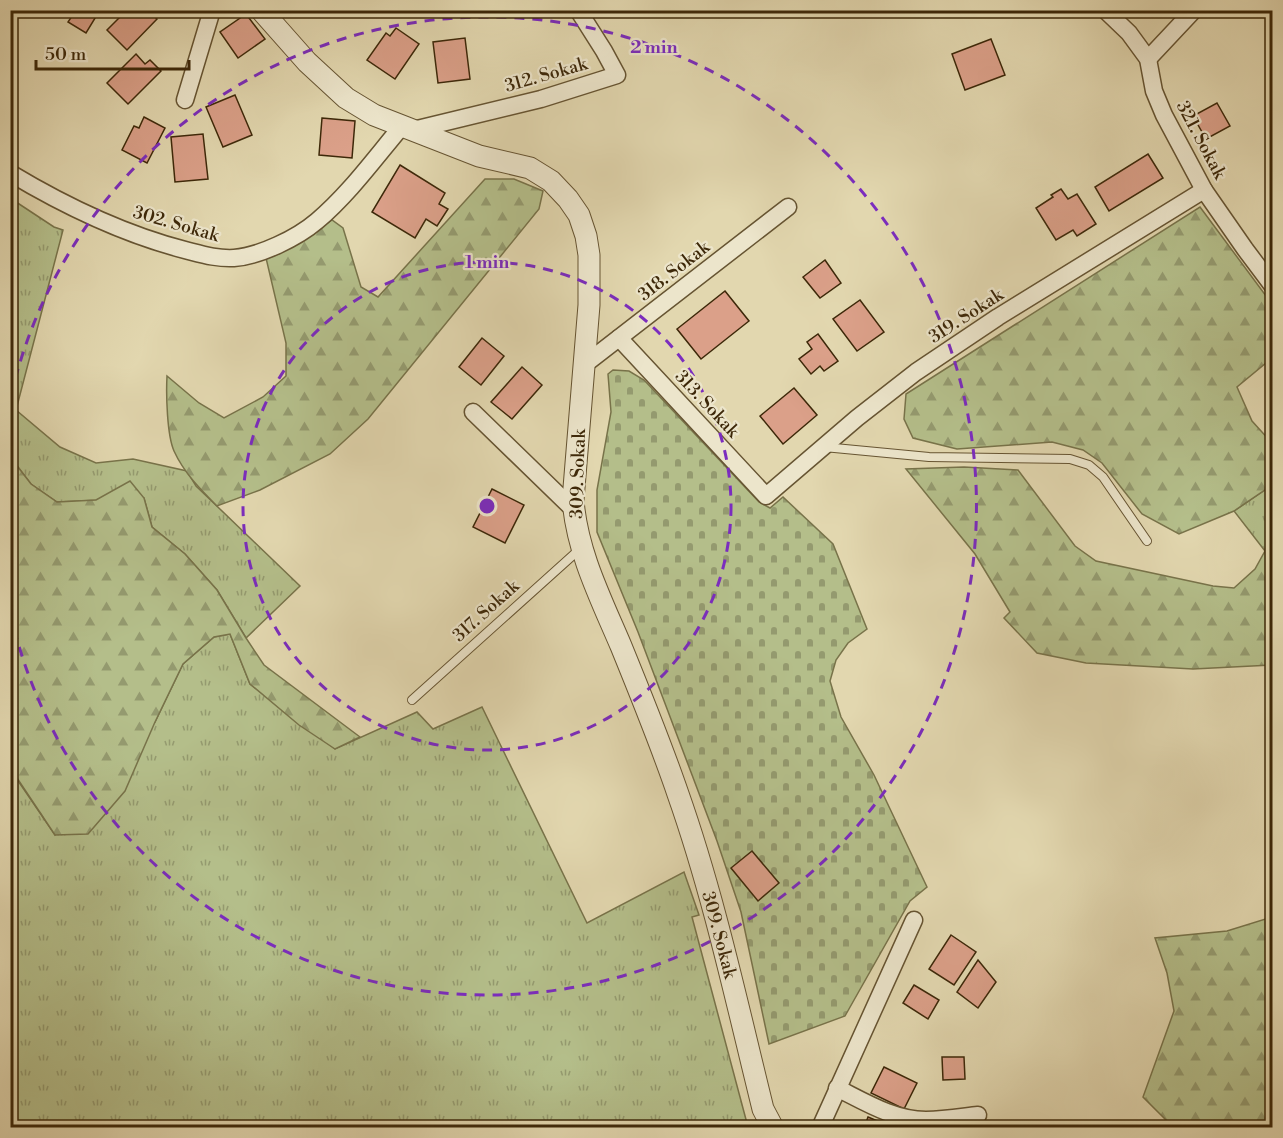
<svg xmlns="http://www.w3.org/2000/svg" width="1283" height="1138" viewBox="0 0 1283 1138" font-family="'Libre Bodoni',serif">
<style>
.grass{fill:url(#grass-tufts);stroke:#78734a;stroke-width:1.5}
.forest{fill:url(#forest-firs);stroke:#78734a;stroke-width:1.5}
.cemetery{fill:url(#cemetery-stones);stroke:#78734a;stroke-width:1.5}
.building{fill:#dba089;stroke:#3d2809;stroke-width:1.5}
.lines{fill:none;stroke-linecap:round;stroke-linejoin:round}
.service-casing{stroke:#665432;stroke-width:10}
.minor-casing{stroke:#665432;stroke-width:19}
.tertiary-casing{stroke:#665432;stroke-width:23}
.service{stroke:#ece5cb;stroke-width:8}
.minor{stroke:#ece5cb;stroke-width:16}
.tertiary{stroke:#ece5cb;stroke-width:21}
.ring{fill:none;stroke:#7b2cbf;stroke-width:3;stroke-dasharray:10 8}
.labels{text-anchor:middle;dominant-baseline:central;stroke-width:4.5;stroke-linejoin:round;paint-order:stroke}
.street-label{font-size:18px;fill:#3d2809;stroke:#ece5cb}
.centre{fill:#7b2cbf;stroke:#ece5cb;stroke-width:3}
.ring-label{font-size:18px;text-anchor:middle;font-weight:bold;fill:#7b2cbf;stroke:#ece5cb;stroke-width:4.5;stroke-linejoin:round;paint-order:stroke}
</style>
<defs>
<pattern id="grass-tufts" width="24" height="20" patternUnits="userSpaceOnUse" patternTransform="scale(1.5)"><rect width="24" height="20" fill="#b4be8a"/><path d="M3 7l-1-3M5 7V3M7 7l1-3M15 17l-1-3M17 17v-4M19 17l1-3" fill="none" stroke="#949a6f"/></pattern>
<pattern id="forest-firs" width="22" height="20" patternUnits="userSpaceOnUse" patternTransform="scale(1.5)"><rect width="22" height="20" fill="#b4be8a"/><path d="M5 1l3.5 6h-7zM16 11l3.5 6h-7z" fill="#949a6f"/></pattern>
<pattern id="cemetery-stones" width="16" height="16" patternUnits="userSpaceOnUse" patternTransform="scale(1.5)"><rect width="16" height="16" fill="#b4be8a"/><path d="M2 7V4a2 2 0 0 1 4 0v3zM10 15v-3a2 2 0 0 1 4 0v3z" fill="#949a6f"/></pattern>
</defs>
<rect width="100%" height="100%" fill="#e2d7af"/>
<filter id="stains"><feTurbulence type="fractalNoise" baseFrequency=".00333" numOctaves="4"/><feColorMatrix values="0 0 0 0 .2 0 0 0 0 .09 0 0 0 0 .02 0 0 0 .5 -.17"/></filter>
<radialGradient id="worn" r=".72"><stop offset=".6" stop-color="#630" stop-opacity="0"/><stop offset="1" stop-color="#630" stop-opacity=".3"/></radialGradient>
<g class="grass">
<polygon points="10,198 54,227 63,230 16,410 60,447 96,463 133,459 187,471 196,486 300,586 246,638 217,590 185,554 152,527 144,498 57,502 31,484 11,458"/>
<polygon points="1272,485 1272,551 1265,551 1234,511"/>
<polygon points="230,634 250,684 335,749 417,712 433,729 482,707 587,923 684,872 699,915 692,917 748,1127 11,1127 10,769 55,835 155,722 183,664 214,637"/>
</g>
<g class="forest">
<path d="M485,179h29l29,12 -4,18 -171,210 -38,35 -70,36 -43,16c-16,-16 -33,-33 -43,-55 -7,-16 -8,-56 -7,-75l32,27 25,15 39,-21 23,-21v-33l-20,-85 34,-16 32,-22 11,8 18,59 17,10z"/>
<polygon points="1200,207 1272,304 1272,358 1237,387 1252,421 1272,443 1272,485 1234,511 1179,534 1142,514 1102,463 1083,450 1052,442 957,449 913,438 904,419 906,394"/>
<polygon points="11,458 31,484 57,502 96,500 130,481 144,498 152,527 185,554 217,590 246,638 264,665 360,737 335,749 299,725 250,684 230,634 214,637 183,664 155,722 125,791 88,834 55,835 11,769"/>
<polygon points="964,467 1018,470 1075,546 1096,561 1213,586 1234,588 1255,569 1265,551 1272,551 1272,665 1193,669 1086,663 1037,653 1004,618 1010,612 975,554 906,469"/>
<polygon points="1272,917 1272,1127 1173,1127 1143,1097 1174,1011 1167,973 1155,938 1227,931"/>
</g>
<polygon class="cemetery" points="613,370 629,371 644,380 759,502 770,508 783,497 833,544 867,629 848,643 836,660 830,681 841,717 874,775 927,887 910,901 845,1016 769,1044 741,912 717,841 638,632 597,532 597,490 611,412 608,374"/>
<g class="building">
<polygon points="76,10 100,10 86,33 68,22"/>
<polygon points="127,10 148,10 157,19 127,50 107,30"/>
<polygon points="246,14 265,39 238,58 220,32"/>
<polygon points="396,28 419,44 395,79 367,60 386,33 390,36"/>
<polygon points="465,38 470,79 438,83 433,42"/>
<polygon points="991,39 1005,75 965,90 952,54"/>
<polygon points="136,54 145,64 150,60 161,71 128,104 107,83"/>
<polygon points="235,95 252,135 223,147 206,107"/>
<polygon points="1217,103 1230,126 1206,139 1193,116"/>
<polygon points="144,117 165,128 147,163 122,150 134,126 139,128"/>
<polygon points="322,118 355,121 352,158 319,155"/>
<polygon points="203,134 208,179 175,182 171,137"/>
<polygon points="1148,154 1163,178 1109,211 1095,187"/>
<polygon points="400,165 445,193 439,204 448,209 437,226 426,219 415,238 372,212"/>
<polygon points="1061,189 1068,199 1077,194 1096,224 1077,236 1073,230 1056,240 1036,208 1053,197 1051,195"/>
<polygon points="825,260 841,283 820,298 803,277"/>
<polygon points="725,291 749,321 701,359 677,329"/>
<polygon points="860,300 884,332 857,351 833,319"/>
<polygon points="818,334 838,361 824,371 820,366 811,374 799,359 812,349 807,342"/>
<polygon points="482,338 504,356 481,385 459,367"/>
<polygon points="522,367 542,385 512,419 491,402"/>
<polygon points="794,388 817,415 783,444 760,416"/>
<polygon points="492,489 524,505 505,543 473,527"/>
<polygon points="752,851 779,883 758,901 731,868"/>
<polygon points="951,935 976,952 954,985 929,969"/>
<polygon points="978,960 996,982 978,1008 957,992"/>
<polygon points="914,985 939,1000 928,1019 903,1003"/>
<polygon points="942,1057 964,1057 965,1079 943,1080"/>
<polygon points="884,1067 917,1083 904,1109 871,1093"/>
<polygon points="868,1117 894,1128 864,1128"/>
</g>
<g class="lines">
<defs>
<g id="service">
<polyline points="824,447 929,457 1070,459 1089,465 1103,477 1147,541"/>
<polyline points="412,700 581,548"/>
</g>
<g id="minor">
<polyline points="1105,10 1129,33 1148,59 1154,91 1164,115 1204,190 1245,249 1272,285"/>
<polyline points="1148,59 1194,10"/>
<polyline points="185,100 212,10"/>
<polyline points="413,130 541,99 617,75 604,51 578,10"/>
<path d="M10,173c55,33 113,61 175,77 16,4 32,9 49,8 26,-2 63,-20 83,-37 32,-27 58,-63 85,-95"/>
<polyline points="619,338 766,496 857,418 916,372 998,317 1204,190"/>
<polyline points="584,365 788,207"/>
<polyline points="473,412 574,510"/>
<path d="M837,1088c28,14 57,32 89,32 17,0 35,-3 52,-5"/>
<polyline points="820,1128 914,920"/>
</g>
<path id="tertiary" d="M261,10l46,52 39,36 28,17 105,41 51,12 21,13 17,18 11,16 7,21 3,19v50l-16,195c4,52 28,99 48,146 20,49 40,98 57,148 36,102 59,210 85,315l10,19"/>
</defs>
<use href="#service" class="service-casing"/>
<use href="#minor" class="minor-casing"/>
<use href="#tertiary" class="tertiary-casing"/>
<use href="#service" class="service"/>
<use href="#minor" class="minor"/>
<use href="#tertiary" class="tertiary"/>
</g>
<g class="ring">
<circle cx="487" cy="506" r="244"/>
<path d="M11 396A489 489 0 1 1 11 616"/>
</g>
<g class="labels">
<g class="street-label">
<text transform="translate(546 75) rotate(-16)">312. Sokak</text>
<text transform="translate(1201 140) rotate(62)">321. Sokak</text>
<text transform="translate(176 224) rotate(16)">302. Sokak</text>
<text transform="translate(674 271) rotate(-38)">318. Sokak</text>
<text transform="translate(966 316) rotate(-33)">319. Sokak</text>
<text transform="translate(707 404) rotate(47)">313. Sokak</text>
<text transform="translate(578 474) rotate(-88)">309. Sokak</text>
<text transform="translate(486 611) rotate(-42)">317. Sokak</text>
<text transform="translate(719 935) rotate(75)">309. Sokak</text>
</g>
</g>
<circle cx="487" cy="506" r="9" class="centre"/>
<g class="ring-label">
<text x="654" y="53">2 min</text>
<text x="487" y="268">1 min</text>
</g>
<rect width="1283" height="1138" fill="none" stroke="#e2d7af" stroke-width="36"/>
<rect x="12" y="12" width="1259" height="1114" fill="none" stroke="#3d2809" stroke-width="3"/>
<rect x="18" y="18" width="1247" height="1102" fill="none" stroke="#3d2809" stroke-width="1.5"/>
<path d="M36 60v9h153v-9" fill="none" stroke="#3d2809" stroke-width="3"/>
<text x="45" y="60" font-size="18" fill="#3d2809" stroke="#ece5cb" stroke-width="4.5" paint-order="stroke">50 m</text>
<rect width="100%" height="100%" filter="url(#stains)"/>
<rect width="100%" height="100%" fill="url(#worn)"/>
</svg>
